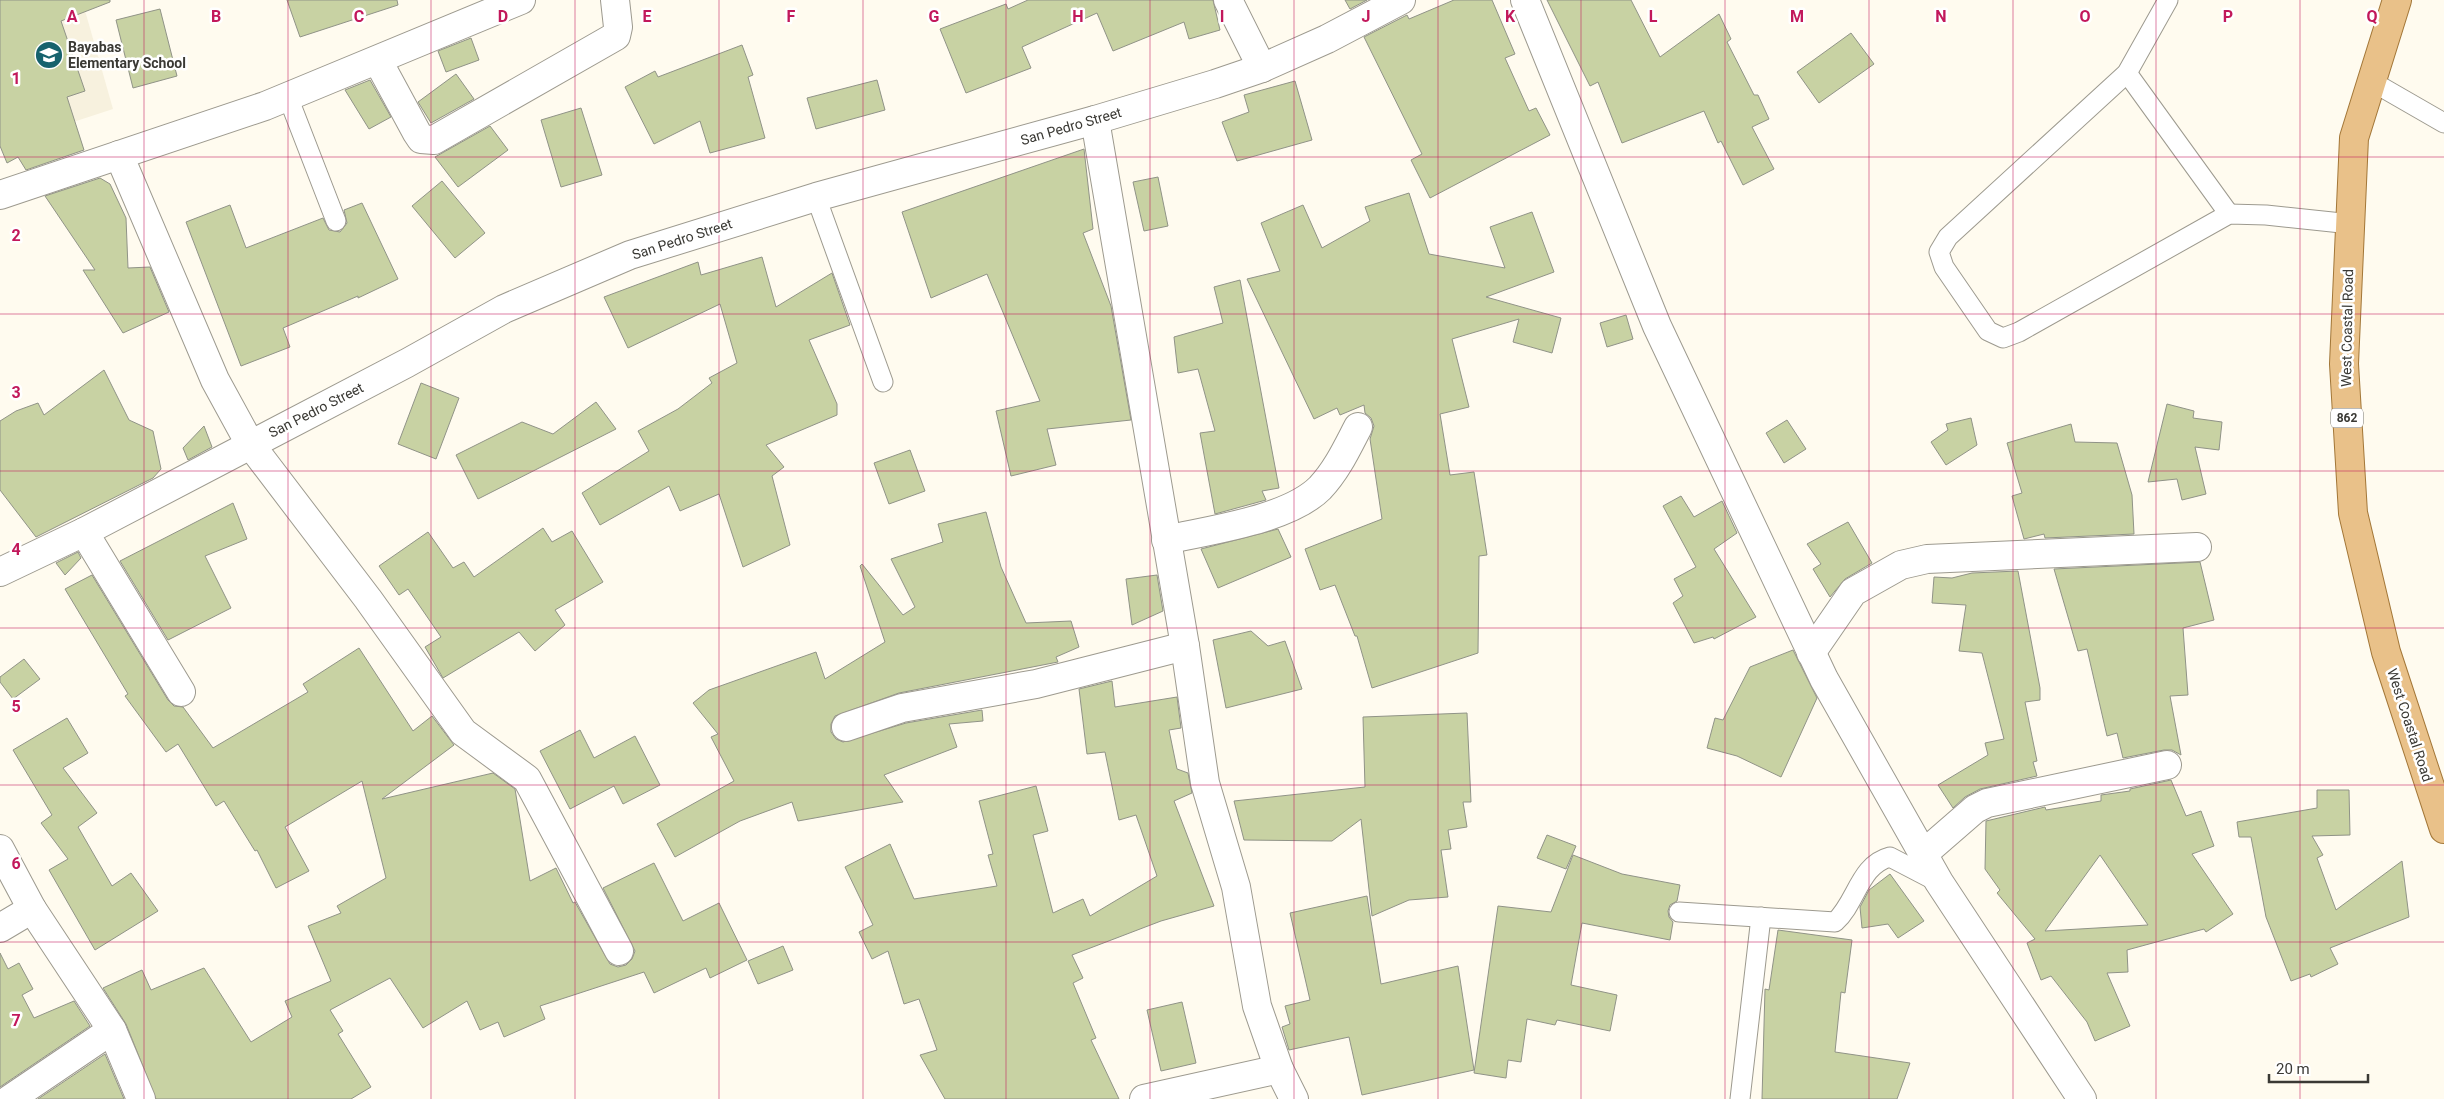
<svg xmlns="http://www.w3.org/2000/svg" width="2444" height="1099" viewBox="0 0 2444 1099" font-family="Roboto,sans-serif">
<style>
.built{fill:#f7f1de}
.building{fill:#c8d2a3;stroke:#909387;fill-rule:evenodd}
.lines{fill:none;stroke-linecap:round;stroke-linejoin:round}
.lane-casing{stroke:#9d9a8f;stroke-width:21}
.street-casing{stroke:#9d9a8f;stroke-width:30}
.secondary-casing{stroke:#9d9a8f;stroke-width:30}
.primary-casing{stroke:#a37738;stroke-width:30}
.lane{stroke:#fff;stroke-width:19}
.street{stroke:#fff;stroke-width:28}
.secondary{stroke:#fff;stroke-width:28}
.primary{stroke:#e9c189;stroke-width:28}
.grid{fill:none;stroke:#c2185b;stroke-width:1;stroke-opacity:0.55}
.labels{text-anchor:middle;dominant-baseline:central;stroke-width:5;stroke-linejoin:round;paint-order:stroke}
.shield{fill:#fff;stroke:#757471;stroke-width:1}
.shield-label{font-size:12px;font-weight:bold;fill:#3a3934}
.poi-label{font-size:14px;font-weight:bold;fill:#3a3934;stroke:#fff;text-anchor:start}
.street-label{font-size:14px;fill:#3a3934;stroke:#fff}
.grid-label{font-size:16px;text-anchor:middle;font-weight:bold;fill:#c2185b;stroke:#fff;stroke-width:5;stroke-linejoin:round;paint-order:stroke}
</style>
<rect width="100%" height="100%" fill="#fffbef"/>
<polygon class="built" points="0,0 82,0 113,109 0,146"/>
<g class="building">
<polygon points="0,0 110,0 110,2 61,21 85,91 67,97 84,150 26,170 18,157 7,163 0,146"/>
<polygon points="287,0 397,0 398,5 300,37"/>
<polygon points="1028,0 1213,0 1220,30 1189,39 1184,22 1113,51 1097,13 1022,47 1031,68 966,93 940,29 1006,4 1008,9"/>
<polygon points="1345,0 1367,0 1350,9"/>
<polygon points="1454,0 1492,0 1515,54 1505,58 1529,111 1536,108 1550,135 1430,198 1411,160 1422,154 1364,37 1407,15 1409,19"/>
<polygon points="1547,0 1631,0 1660,57 1719,14 1731,39 1727,42 1754,95 1758,95 1769,119 1752,127 1774,169 1743,185 1721,141 1718,143 1704,111 1622,143 1598,82 1590,86"/>
<polygon points="160,9 177,76 133,88 116,20"/>
<polygon points="1851,33 1874,64 1819,103 1797,72"/>
<polygon points="471,38 479,60 446,72 438,51"/>
<polygon points="742,45 753,75 748,77 765,138 710,153 700,121 654,144 625,87 655,71 658,77"/>
<polygon points="456,74 474,99 431,123 418,102"/>
<polygon points="370,80 391,117 369,129 345,90"/>
<polygon points="877,80 885,110 816,129 807,98"/>
<polygon points="1295,81 1312,140 1237,161 1222,122 1249,112 1244,95"/>
<polygon points="581,108 602,175 561,187 541,120"/>
<polygon points="490,126 508,150 458,187 435,157"/>
<polygon points="1084,149 1093,229 1083,233 1111,306 1131,420 1047,429 1056,465 1011,476 996,411 1040,401 987,274 931,298 902,212"/>
<polygon points="1158,177 1168,226 1144,231 1133,182"/>
<polygon points="100,178 110,184 126,218 128,268 150,267 169,312 123,333 83,270 95,270 45,196"/>
<polygon points="442,181 485,233 455,258 412,206"/>
<polygon points="1409,193 1429,254 1505,268 1490,227 1532,212 1554,272 1486,297 1561,318 1552,353 1513,342 1519,319 1452,339 1469,407 1440,414 1450,475 1474,472 1487,555 1479,556 1478,653 1372,688 1357,636 1355,636 1335,585 1320,590 1305,549 1382,519 1370,439 1374,426 1371,418 1365,413 1364,405 1340,415 1337,408 1314,419 1247,279 1280,271 1261,223 1303,205 1322,248 1370,221 1365,207"/>
<polygon points="362,203 398,279 358,298 358,296 283,328 290,347 241,366 186,222 230,205 246,248 323,218 329,230 340,232 347,223 344,210"/>
<polygon points="762,257 776,307 832,273 850,325 809,340 837,404 837,415 766,445 784,467 772,476 790,545 743,567 719,494 680,511 669,486 600,525 582,493 649,451 638,431 678,409 712,383 709,378 737,363 720,304 628,348 604,297 698,262 701,275"/>
<polygon points="1240,280 1279,488 1262,491 1266,500 1215,514 1200,433 1215,431 1198,369 1178,373 1174,337 1223,323 1214,287"/>
<polygon points="1626,315 1633,339 1607,347 1600,323"/>
<polygon points="104,370 129,420 153,431 161,469 153,478 36,537 0,490 0,421 16,411 38,403 44,415"/>
<polygon points="421,383 459,398 436,459 398,444"/>
<polygon points="596,402 616,429 478,499 456,455 522,422 553,434"/>
<polygon points="2167,404 2194,411 2193,418 2222,422 2219,450 2195,447 2206,494 2182,500 2177,479 2148,482"/>
<polygon points="1971,418 1977,445 1946,465 1931,442 1948,430 1946,424"/>
<polygon points="1787,420 1806,449 1784,463 1766,433"/>
<polygon points="2071,424 2075,442 2117,443 2132,495 2134,534 2045,538 2044,534 2024,539 2012,496 2022,493 2007,443"/>
<polygon points="204,426 212,447 188,460 183,448"/>
<polygon points="910,450 925,491 889,504 874,463"/>
<polygon points="1681,496 1694,517 1722,501 1737,533 1714,549 1756,617 1714,639 1713,637 1694,643 1673,603 1683,596 1674,579 1696,567 1663,506"/>
<polygon points="233,503 247,539 205,556 231,608 168,640 120,561"/>
<polygon points="986,512 1001,567 1026,623 1071,621 1079,647 1056,657 1058,662 899,693 835,716 831,724 831,732 836,739 843,742 906,723 982,710 983,721 949,724 957,747 884,775 903,802 798,821 792,802 740,821 675,857 657,824 734,781 711,737 718,734 693,703 709,690 816,652 825,679 885,642 860,566 862,564 903,615 915,607 891,559 943,542 938,524"/>
<polygon points="1848,522 1872,563 1845,579 1830,597 1813,569 1821,564 1807,544"/>
<polygon points="543,528 552,542 572,531 603,582 555,610 565,625 535,651 519,632 443,678 425,647 441,637 408,589 399,595 379,566 428,532 453,568 464,562 474,577"/>
<polygon points="1278,529 1291,557 1218,588 1201,549"/>
<polygon points="78,552 81,558 65,575 56,563"/>
<polygon points="2200,562 2214,620 2183,628 2188,695 2170,696 2181,755 2172,750 2164,750 2123,758 2117,733 2107,736 2087,649 2078,651 2054,569"/>
<polygon points="2018,571 2040,688 2040,700 2025,702 2037,761 2033,762 2037,776 1980,789 1965,797 1953,808 1938,785 1988,755 1985,743 2004,739 1982,653 1959,651 1966,605 1932,603 1934,577 1952,578 1972,573"/>
<polygon points="92,575 168,700 174,706 183,707 213,748 308,692 303,684 359,648 413,731 432,716 454,745 382,799 493,773 515,789 530,881 556,868 573,903 575,902 610,964 618,967 626,965 632,959 635,951 603,888 654,863 683,921 719,903 747,960 710,978 706,968 654,993 644,972 540,1006 545,1019 504,1037 498,1022 480,1030 467,1001 423,1028 390,978 330,1010 343,1031 338,1034 371,1087 351,1099 156,1099 126,1024 103,988 142,970 151,990 204,968 251,1042 292,1017 285,1001 331,981 308,926 341,913 337,906 386,878 362,781 285,827 309,871 276,888 257,850 255,851 224,801 216,806 178,744 166,752 125,696 128,694 65,589"/>
<polygon points="1157,575 1163,611 1132,625 1126,579"/>
<polygon points="1251,631 1268,646 1285,641 1302,689 1226,708 1213,640"/>
<polygon points="1793,650 1817,698 1781,777 1737,756 1707,748 1715,718 1723,720 1750,667"/>
<polygon points="24,659 40,679 13,699 0,682 0,677"/>
<polygon points="1112,681 1115,707 1177,697 1181,728 1169,730 1177,769 1188,773 1192,793 1174,801 1214,906 1161,921 1072,955 1083,978 1073,983 1096,1038 1091,1040 1119,1099 945,1099 920,1055 937,1050 919,999 904,1004 888,951 872,959 859,932 873,925 845,867 890,844 914,899 997,886 988,855 993,854 979,801 1036,786 1048,831 1033,835 1053,913 1083,899 1090,916 1157,876 1136,815 1119,820 1105,752 1087,754 1079,689"/>
<polygon points="1467,713 1471,802 1463,802 1467,827 1448,830 1451,849 1441,850 1448,897 1409,900 1372,916 1361,819 1332,841 1244,840 1234,801 1365,787 1363,717"/>
<polygon points="67,718 88,753 63,768 97,813 78,827 112,886 131,873 158,911 95,950 49,870 68,859 41,823 52,815 13,750"/>
<polygon points="580,730 594,758 635,736 660,785 623,804 614,786 570,809 540,751"/>
<path d="M2171,780l15,36 15,-5 13,35 -22,8 41,60 -27,18 -2,-3 -77,21 1,22 -21,1 23,53 -35,15 -8,-19 -36,-46 -10,4 -14,-37 8,-4 -38,-46 3,-3 -15,-21 1,-48 59,-14 1,3 55,-9v-6l29,-4v-2zM2100,855l48,70 -103,6z"/>
<polygon points="2317,790 2349,790 2350,835 2312,836 2323,855 2317,858 2336,910 2402,861 2409,917 2330,948 2338,964 2311,977 2310,974 2291,981 2266,917 2251,837 2239,837 2237,822 2317,808"/>
<polygon points="1547,835 1576,846 1566,869 1537,858"/>
<polygon points="1573,855 1622,874 1680,885 1677,901 1670,905 1668,911 1669,917 1673,922 1670,940 1582,923 1571,985 1617,995 1610,1031 1557,1020 1555,1025 1527,1019 1521,1062 1508,1060 1506,1078 1474,1073 1498,906 1551,912"/>
<polygon points="1890,874 1924,921 1898,938 1888,924 1862,928 1860,907 1869,890"/>
<polygon points="1367,896 1381,984 1458,966 1474,1070 1362,1095 1349,1037 1289,1050 1282,1027 1290,1024 1285,1006 1310,1000 1290,913"/>
<polygon points="1778,930 1852,940 1845,993 1841,992 1835,1052 1910,1063 1897,1099 1762,1099 1765,989 1769,990"/>
<polygon points="783,946 793,970 758,984 748,961"/>
<polygon points="0,953 8,969 19,963 33,989 22,995 34,1018 74,1001 90,1026 0,1087"/>
<polygon points="1182,1002 1196,1063 1161,1071 1147,1010"/>
<polygon points="105,1054 124,1099 38,1099"/>
</g>
<g class="lines">
<defs>
<g id="lane">
<polyline points="2168,0 2127,73 1948,237 1939,252 1944,267 1988,331 2003,338 2019,332 2229,214 2266,215 2351,224"/>
<polyline points="2127,73 2229,214"/>
<polyline points="2371,81 2444,123"/>
<polyline points="288,97 336,221"/>
<polyline points="816,197 883,382"/>
<path d="M1679,912l156,10c22,-20 24,-57 55,-65l48,25"/>
<polyline points="1740,1099 1761,917"/>
</g>
<g id="street">
<polyline points="1228,0 1262,68"/>
<polyline points="1525,0 1657,326 1824,679 1939,882 2082,1099"/>
<polyline points="378,61 417,133 421,139 434,140 616,36 618,27 615,0"/>
<polyline points="1095,120 1185,646 1205,783 1236,887 1257,1006 1279,1069 1294,1099"/>
<polyline points="119,155 215,380 250,444 368,599 463,732 527,779 619,951"/>
<polyline points="0,195 265,106 521,0"/>
<polyline points="84,532 181,692"/>
<path d="M1166,540c43,-10 122,-20 154,-52 17,-18 27,-40 38,-61"/>
<polyline points="1811,653 1853,592 1901,565 1927,559 2197,547"/>
<polyline points="846,727 902,708 1036,684 1185,646"/>
<polyline points="1922,855 1975,809 1987,803 2167,765"/>
<polyline points="0,928 32,909"/>
<polyline points="10,1099 112,1030"/>
<polyline points="1144,1099 1279,1069"/>
</g>
<g id="secondary">
<polyline points="0,572 84,532 407,363 504,309 630,255 816,197 1095,120 1215,84 1262,68 1327,39 1401,0"/>
<polyline points="0,849 32,909 112,1030 141,1099"/>
</g>
<polyline id="primary" points="2397,0 2354,138 2344,364 2353,513 2386,652 2444,829"/>
</defs>
<use href="#lane" class="lane-casing"/>
<use href="#street" class="street-casing"/>
<use href="#secondary" class="secondary-casing"/>
<use href="#primary" class="primary-casing"/>
<use href="#lane" class="lane"/>
<use href="#street" class="street"/>
<use href="#secondary" class="secondary"/>
<use href="#primary" class="primary"/>
</g>
<path class="grid" d="M144,0v1099M288,0v1099M431,0v1099M575,0v1099M719,0v1099M863,0v1099M1006,0v1099M1150,0v1099M1294,0v1099M1438,0v1099M1581,0v1099M1725,0v1099M1869,0v1099M2013,0v1099M2156,0v1099M2300,0v1099M0,157h2444M0,314h2444M0,471h2444M0,628h2444M0,785h2444M0,942h2444"/>
<defs>
<symbol id="school-disc" viewBox="-11 -11 22 22"><circle r="9.5" fill="#16626d" stroke="#fff"/><path d="M0-5L7-2L0 1L-7-2ZM-4 1L0 2.5L4 1V4Q0 6-4 4Z" fill="#fff"/></symbol>
</defs>
<g fill-rule="evenodd">
<use href="#school-disc" x="33" y="39" width="32" height="32"/>
</g>
<g class="labels">
<rect class="shield" x="2331" y="408.5" width="32" height="19" rx="4"/>
<g class="shield-label">
<text x="2347" y="418">862</text>
</g>
<g class="poi-label">
<text x="68" y="47">Bayabas<tspan x="68" dy="16">Elementary School</tspan></text>
</g>
<g class="street-label">
<text transform="translate(1071 126) rotate(-16)">San Pedro Street</text>
<text transform="translate(682 239) rotate(-18)">San Pedro Street</text>
<text transform="translate(2347 328) rotate(-89)">West Coastal Road</text>
<text transform="translate(316 410) rotate(-27)">San Pedro Street</text>
<text transform="translate(2410 725) rotate(72)">West Coastal Road</text>
</g>
</g>
<g class="grid-label">
<text x="72" y="22">A</text>
<text x="216" y="22">B</text>
<text x="359" y="22">C</text>
<text x="503" y="22">D</text>
<text x="647" y="22">E</text>
<text x="791" y="22">F</text>
<text x="934" y="22">G</text>
<text x="1078" y="22">H</text>
<text x="1222" y="22">I</text>
<text x="1366" y="22">J</text>
<text x="1510" y="22">K</text>
<text x="1653" y="22">L</text>
<text x="1797" y="22">M</text>
<text x="1941" y="22">N</text>
<text x="2085" y="22">O</text>
<text x="2228" y="22">P</text>
<text x="2372" y="22">Q</text>
<text x="16" y="84">1</text>
<text x="16" y="241">2</text>
<text x="16" y="398">3</text>
<text x="16" y="555">4</text>
<text x="16" y="712">5</text>
<text x="16" y="869">6</text>
<text x="16" y="1026">7</text>
</g>
<path d="M2269 1074v8h99v-8" fill="none" stroke="#3a3934" stroke-width="2.5"/>
<text x="2276" y="1074" font-size="15" fill="#3a3934" stroke="#ffffff" stroke-width="4" paint-order="stroke">20 m</text>
</svg>
